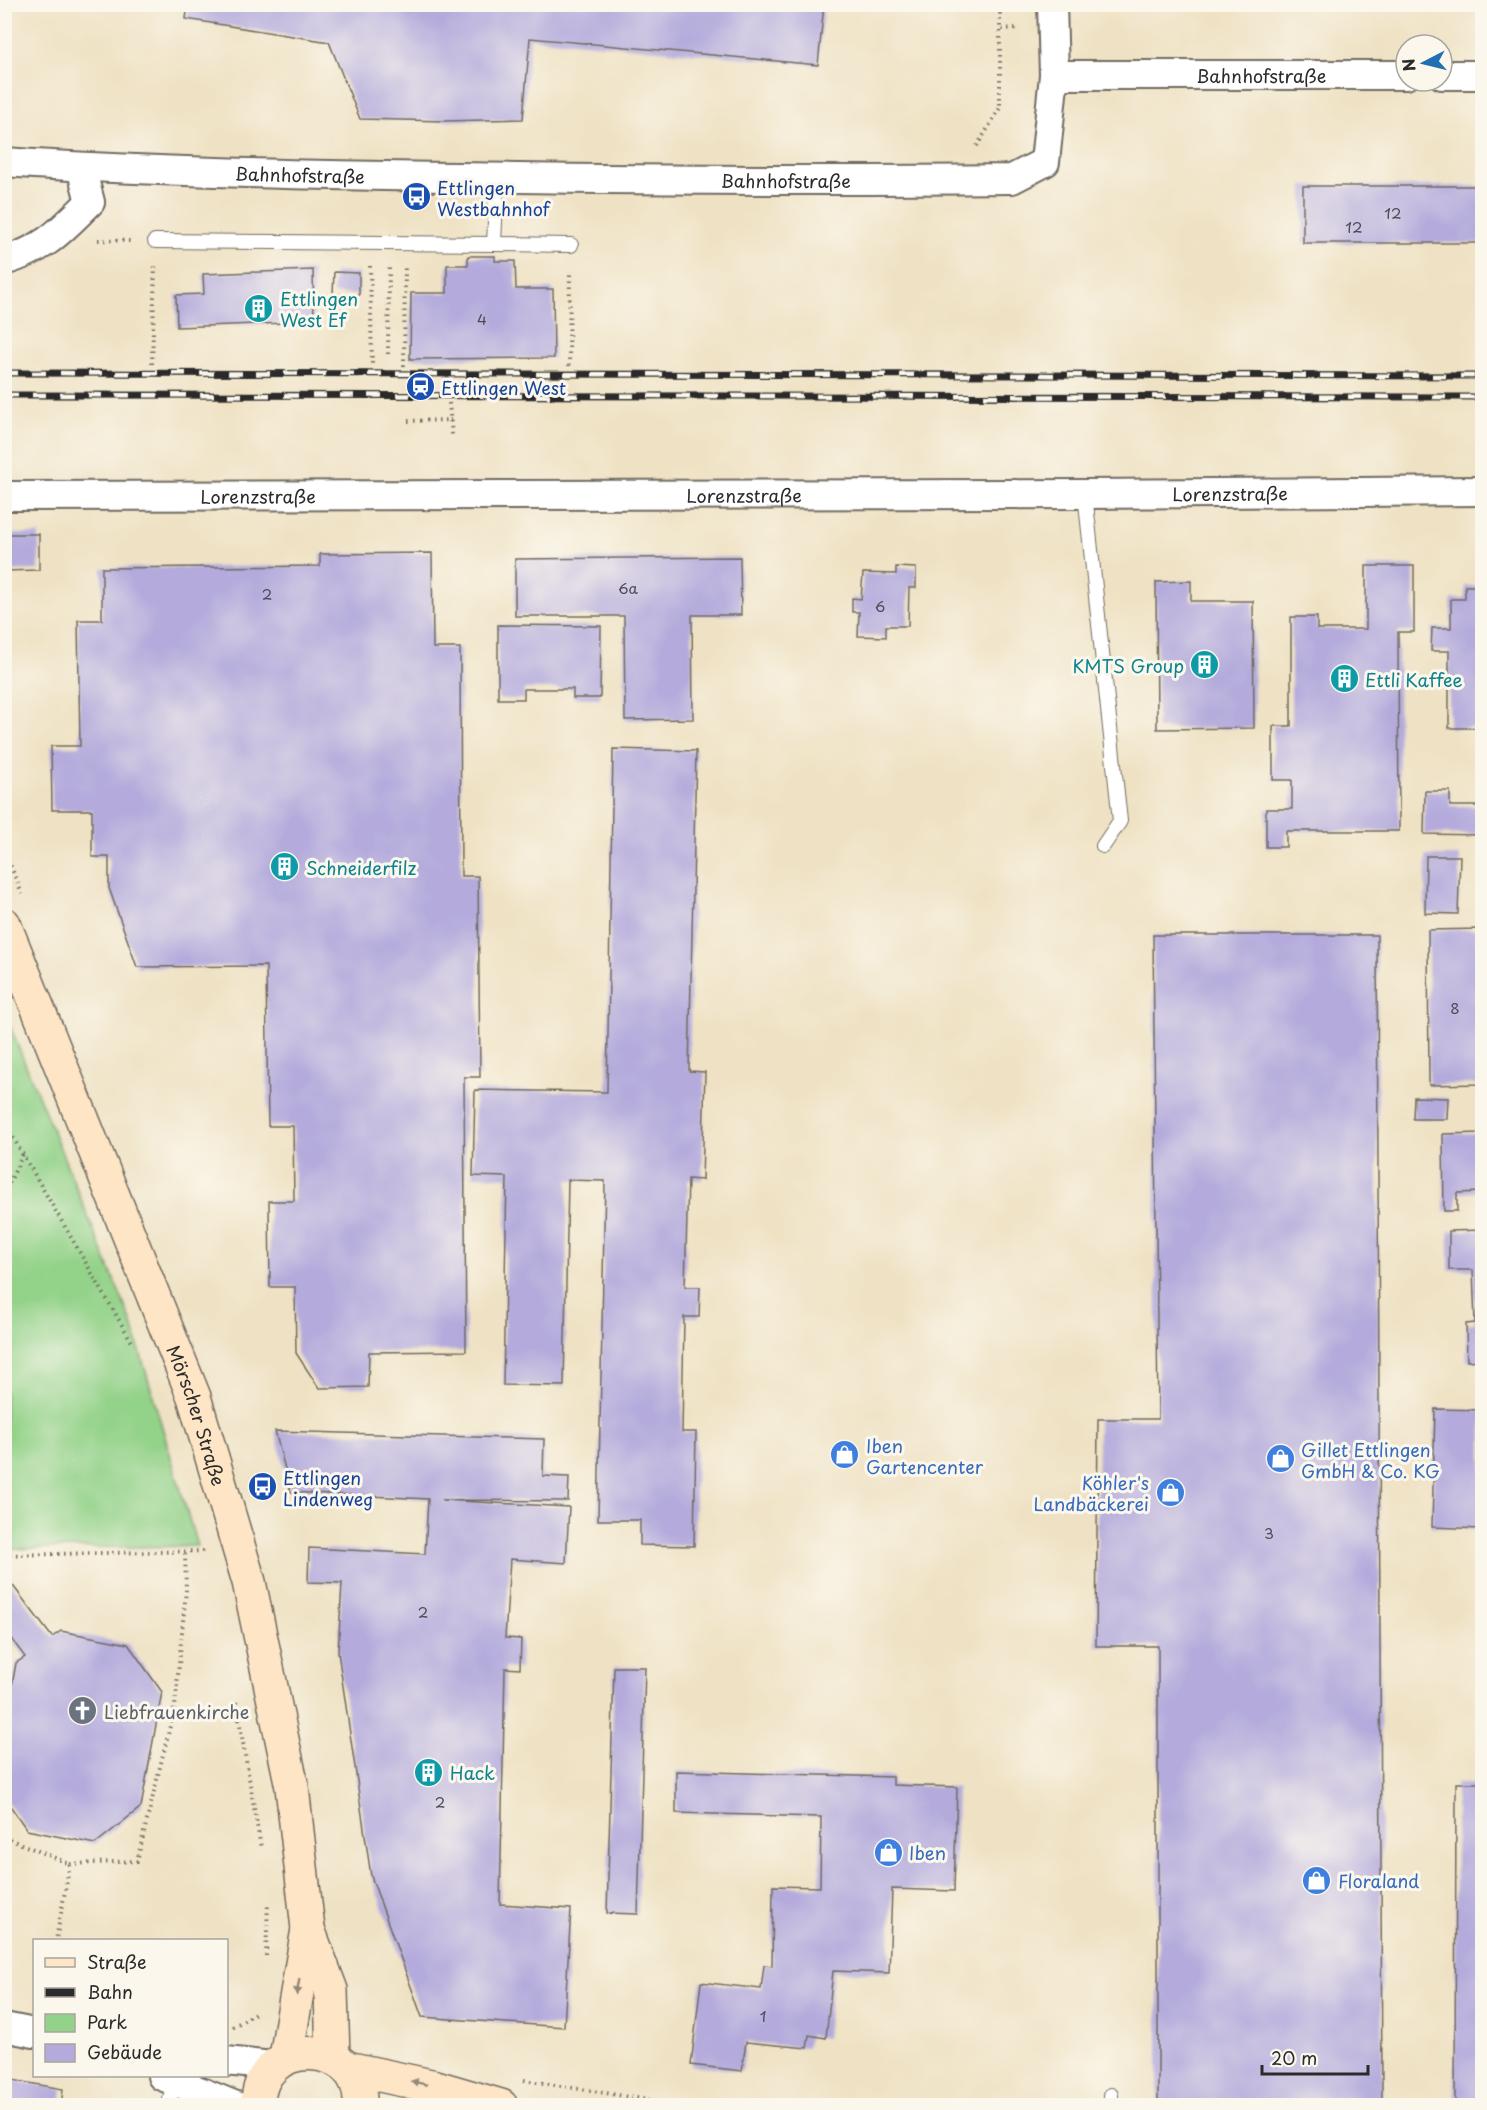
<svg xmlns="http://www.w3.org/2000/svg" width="1487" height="2110" viewBox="0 0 1487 2110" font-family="'Playpen Sans',sans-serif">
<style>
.green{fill:#93d289;stroke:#5f7e5a;stroke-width:1.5}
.building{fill:#b4abdc}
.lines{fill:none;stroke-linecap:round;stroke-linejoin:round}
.lane-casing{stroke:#706b61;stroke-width:16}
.street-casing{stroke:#706b61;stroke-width:32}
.secondary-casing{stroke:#706b61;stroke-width:36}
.path{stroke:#706b61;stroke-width:4;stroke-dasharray:1.5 4.5;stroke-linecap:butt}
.lane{stroke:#fff;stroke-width:14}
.street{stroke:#fff;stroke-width:28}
.secondary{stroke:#fde5c5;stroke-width:33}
.rail-casing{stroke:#2b2b2b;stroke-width:7}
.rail{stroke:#fbf7ec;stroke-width:4.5;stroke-dasharray:14;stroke-linecap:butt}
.oneway{fill:#948878}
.labels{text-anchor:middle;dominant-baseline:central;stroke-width:6;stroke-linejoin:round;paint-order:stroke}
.number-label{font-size:15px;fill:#4d4b57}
.street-label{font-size:18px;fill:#2b2b2b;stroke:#fbf7ec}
.transit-label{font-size:18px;fill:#164399;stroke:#fbf7ec;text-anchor:start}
.culture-label{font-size:18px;fill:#0d838f;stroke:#fbf7ec;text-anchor:start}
.shop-label{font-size:18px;fill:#366cbe;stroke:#fbf7ec;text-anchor:start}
.worship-label{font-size:18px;fill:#5b616d;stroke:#fbf7ec;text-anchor:start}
</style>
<rect width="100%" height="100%" fill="#fbf7ec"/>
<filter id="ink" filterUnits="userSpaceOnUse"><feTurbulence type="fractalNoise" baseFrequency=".0167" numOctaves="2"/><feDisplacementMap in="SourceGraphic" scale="12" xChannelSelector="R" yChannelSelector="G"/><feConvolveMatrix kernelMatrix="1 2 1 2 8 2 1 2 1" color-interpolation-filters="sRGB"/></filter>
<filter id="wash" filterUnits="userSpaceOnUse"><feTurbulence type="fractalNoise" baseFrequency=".008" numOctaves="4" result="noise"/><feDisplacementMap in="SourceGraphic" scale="24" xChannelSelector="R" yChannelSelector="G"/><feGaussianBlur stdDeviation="1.35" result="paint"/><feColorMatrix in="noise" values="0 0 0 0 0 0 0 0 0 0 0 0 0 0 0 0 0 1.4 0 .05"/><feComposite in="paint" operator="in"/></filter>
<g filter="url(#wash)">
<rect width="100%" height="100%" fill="#efe2c4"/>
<polygon class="green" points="4,1012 131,1321 197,1546 5,1549"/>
<g id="blocks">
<g class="building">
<polygon points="188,4 824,4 818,65 530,38 523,119 444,121 360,119 329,42 186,19"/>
<rect x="1303" y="186" width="179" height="57"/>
<polygon points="468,256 495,256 495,261 515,261 516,289 553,289 554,358 410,359 411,293 447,293 447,265 468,265"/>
<polygon points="313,270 314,322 177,327 176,295 204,294 203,274"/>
<polygon points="334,272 359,273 359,295 333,294"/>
<polygon points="4,534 39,534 39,570 4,571"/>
<polygon points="432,553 433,648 460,648 461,876 478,876 480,1077 464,1077 466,1351 369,1352 368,1387 319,1388 296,1353 295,1287 270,1287 269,1201 294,1201 293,1126 268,1126 266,966 137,967 109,888 109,857 92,857 92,810 52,810 51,746 80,746 78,620 102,620 102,568 320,566 320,554"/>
<polygon points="740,557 741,615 692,615 693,719 625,720 624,616 515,616 515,559"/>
<polygon points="1366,566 1414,566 1414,632 1398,632 1399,831 1286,831 1286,847 1266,847 1266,809 1292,809 1292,780 1273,780 1273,726 1291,726 1291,617 1317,617 1317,629 1366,629"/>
<polygon points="896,567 916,568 916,588 909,588 908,626 886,626 886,637 858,636 859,612 852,612 852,598 861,599 863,573 896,574"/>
<polygon points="1191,581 1191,601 1253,601 1254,728 1157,729 1156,582"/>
<polygon points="1465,586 1482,586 1482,728 1449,728 1449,651 1431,651 1432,628 1451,628 1451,599 1465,599"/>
<polygon points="498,625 601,626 600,698 573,698 573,689 524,689 524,699 498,699"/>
<polygon points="613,749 696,751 689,1071 705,1072 702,1180 688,1179 685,1287 700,1287 699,1317 684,1317 682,1432 696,1432 694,1546 640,1545 640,1520 598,1520 605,1181 568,1180 564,1386 503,1385 507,1177 473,1176 475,1090 607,1092"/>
<polygon points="1425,791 1450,791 1450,806 1482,806 1482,835 1424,834"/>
<polygon points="1426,856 1460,856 1458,914 1425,913"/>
<polygon points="1482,929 1482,1084 1429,1085 1428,930"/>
<polygon points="1153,935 1377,935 1382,2106 1158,2106 1158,1646 1096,1646 1098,1419 1158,1419"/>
<polygon points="1414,1097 1448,1098 1447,1119 1413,1119"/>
<polygon points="1482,1133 1482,1192 1457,1193 1457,1211 1444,1211 1443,1134"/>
<polygon points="1482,1230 1482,1360 1467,1361 1466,1324 1475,1323 1473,1270 1449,1270 1449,1231"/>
<polygon points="1435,1409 1482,1410 1482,1529 1432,1527"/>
<polygon points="275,1431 544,1439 543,1476 569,1477 568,1501 442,1500 569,1507 566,1563 510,1559 505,1638 521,1639 520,1669 505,1668 500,1904 571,1909 564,2027 422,2017 371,1876 338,1652 342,1583 308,1582 309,1548 425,1554 428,1499 291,1492"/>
<polygon points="4,1574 52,1637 61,1631 128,1644 162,1692 141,1807 95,1844 27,1830 4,1797 4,1730 16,1663 25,1657 4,1629"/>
<polygon points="614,1667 645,1667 638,1914 607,1913"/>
<polygon points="676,1771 893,1777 893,1785 957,1787 954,1891 892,1889 889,1973 833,1971 826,2038 809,2035 807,2048 746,2042 742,2071 691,2065 701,1982 761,1989 764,1965 772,1966 773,1886 820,1887 821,1817 676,1813"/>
<polygon points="1456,1783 1482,1783 1482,2106 1455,2106"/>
<polygon points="12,2080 63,2089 61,2106 7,2106"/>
</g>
</g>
</g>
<g filter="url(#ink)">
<use href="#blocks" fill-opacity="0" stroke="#706b61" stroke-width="1.5"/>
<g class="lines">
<defs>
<g id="lane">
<polyline points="155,241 494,244 497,177"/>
<polyline points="494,244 571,245"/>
<polyline points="1085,494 1120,821 1103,846"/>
<polyline points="169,2106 173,2081"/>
<polyline points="1111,2106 1111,2095"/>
</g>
<g id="street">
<polyline points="1052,4 1054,75"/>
<polyline points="1442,75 1482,75"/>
<path id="s1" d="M4,162c152,10 304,13 456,15 184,3 368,4 552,2l33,-17 9,-87h352"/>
<path d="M4,261c43,-13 56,-30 86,-59l-9,-35"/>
<path id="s2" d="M4,496l1081,-2 397,-3"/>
<polyline points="4,2027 34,2033"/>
<polyline points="226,2061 273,2066"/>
<polyline points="162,2076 236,2106"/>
</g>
<g id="secondary">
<path id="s3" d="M4,924l190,473 55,185 43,205 16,142 23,61 2,68"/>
<polyline points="286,2057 308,1929"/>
<polyline points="347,2068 436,2087 501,2106"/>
<path d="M258,2106c-1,-72 106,-68 102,0"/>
</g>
</defs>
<use href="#lane" class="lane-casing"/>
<use href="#street" class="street-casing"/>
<use href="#secondary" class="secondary-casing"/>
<g class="path">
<polyline points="1002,29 1020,28"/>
<polyline points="977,146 1000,108 1000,4"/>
<polyline points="98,240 132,241"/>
<polyline points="370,266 372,365"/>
<polyline points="388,354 389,267"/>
<polyline points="152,364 155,265"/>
<polyline points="404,366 405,266"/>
<polyline points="569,366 570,270"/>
<polyline points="449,403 452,435"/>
<polyline points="408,421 451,420"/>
<polyline points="4,755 11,787 4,803"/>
<polyline points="4,849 22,894"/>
<polyline points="4,1122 133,1344"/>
<polyline points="4,1194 23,1154"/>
<polyline points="4,1555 205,1551"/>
<polyline points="236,1702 261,1848"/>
<polyline points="4,1837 70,1864 56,1940"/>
<polyline points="70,1864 137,1861 175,1706 186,1590 185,1552"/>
<polyline points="266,1956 268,1903"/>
<polyline points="233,2027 257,2012"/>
<polyline points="524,2080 686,2106"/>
</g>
<use href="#lane" class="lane"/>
<use href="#street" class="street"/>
<use href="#secondary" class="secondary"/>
<defs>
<g id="rail">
<polyline points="4,373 1482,376"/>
<polyline points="4,395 1482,397"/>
</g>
</defs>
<use href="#rail" class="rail-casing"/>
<use href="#rail" class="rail"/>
</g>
<defs><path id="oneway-solid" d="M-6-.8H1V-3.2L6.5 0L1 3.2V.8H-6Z" transform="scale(1.5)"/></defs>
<g class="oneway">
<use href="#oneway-solid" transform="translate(298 1987) rotate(100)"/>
<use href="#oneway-solid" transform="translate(419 2083) rotate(-168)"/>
</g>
</g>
<defs>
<symbol id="bus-disc" viewBox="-11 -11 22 22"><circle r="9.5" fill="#1a4fb4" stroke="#fbf7ec"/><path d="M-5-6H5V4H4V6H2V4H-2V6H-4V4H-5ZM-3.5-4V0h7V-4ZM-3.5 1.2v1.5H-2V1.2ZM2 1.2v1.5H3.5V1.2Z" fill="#fff"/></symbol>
<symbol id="building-disc" viewBox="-11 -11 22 22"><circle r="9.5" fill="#0f9aa8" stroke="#fbf7ec"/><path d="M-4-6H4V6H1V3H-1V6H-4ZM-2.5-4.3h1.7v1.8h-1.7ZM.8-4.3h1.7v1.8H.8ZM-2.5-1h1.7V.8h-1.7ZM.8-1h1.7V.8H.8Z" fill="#fff"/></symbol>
<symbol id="station-disc" viewBox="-11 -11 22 22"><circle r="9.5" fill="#1a4fb4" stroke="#fbf7ec"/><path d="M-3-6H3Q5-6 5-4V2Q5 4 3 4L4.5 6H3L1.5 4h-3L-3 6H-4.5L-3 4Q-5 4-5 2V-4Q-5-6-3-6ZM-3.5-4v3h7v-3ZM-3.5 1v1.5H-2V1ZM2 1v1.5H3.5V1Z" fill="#fff"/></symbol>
<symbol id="shop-disc" viewBox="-11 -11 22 22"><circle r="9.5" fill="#3f7fe0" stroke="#fbf7ec"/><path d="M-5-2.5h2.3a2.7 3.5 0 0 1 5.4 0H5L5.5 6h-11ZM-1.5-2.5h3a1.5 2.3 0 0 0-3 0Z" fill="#fff"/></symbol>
<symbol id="church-disc" viewBox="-11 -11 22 22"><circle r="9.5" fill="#6b7280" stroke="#fbf7ec"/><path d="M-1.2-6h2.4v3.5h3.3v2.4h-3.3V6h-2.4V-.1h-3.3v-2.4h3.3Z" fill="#fff"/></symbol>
</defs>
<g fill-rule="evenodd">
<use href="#bus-disc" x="400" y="180" width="33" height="33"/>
<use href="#building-disc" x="242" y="292" width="33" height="33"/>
<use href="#station-disc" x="404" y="370" width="33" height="33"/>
<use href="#building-disc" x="1188" y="648" width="33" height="33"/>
<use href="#building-disc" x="1328" y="662" width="33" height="33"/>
<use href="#building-disc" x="268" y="850" width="33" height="33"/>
<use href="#shop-disc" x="828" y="1438" width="33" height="33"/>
<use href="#shop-disc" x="1264" y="1442" width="33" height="33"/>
<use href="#bus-disc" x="246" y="1470" width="33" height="33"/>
<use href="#shop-disc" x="1154" y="1476" width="33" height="33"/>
<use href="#church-disc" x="66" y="1694" width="33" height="33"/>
<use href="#building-disc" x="412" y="1756" width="33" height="33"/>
<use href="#shop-disc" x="872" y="1836" width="33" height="33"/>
<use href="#shop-disc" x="1300" y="1864" width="33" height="33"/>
</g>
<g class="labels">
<g class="number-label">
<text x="1393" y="212">12</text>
<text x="1354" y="226">12</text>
<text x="482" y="318">4</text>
<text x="628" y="587">6a</text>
<text x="267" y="593">2</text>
<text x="880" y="605">6</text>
<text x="1455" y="1007">8</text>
<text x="1269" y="1532">3</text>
<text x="423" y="1611">2</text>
<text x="440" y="1801">2</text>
<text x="763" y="2015">1</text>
</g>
<g class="street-label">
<text stroke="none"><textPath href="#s1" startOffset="1340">Bahnhofstraße</textPath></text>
<text stroke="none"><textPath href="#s1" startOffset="296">Bahnhofstraße</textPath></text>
<text stroke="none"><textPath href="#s1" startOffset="782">Bahnhofstraße</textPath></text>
<text stroke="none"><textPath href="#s2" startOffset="1226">Lorenzstraße</textPath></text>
<text stroke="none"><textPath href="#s2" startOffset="254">Lorenzstraße</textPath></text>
<text stroke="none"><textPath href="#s2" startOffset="740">Lorenzstraße</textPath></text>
<text stroke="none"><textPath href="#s3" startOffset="528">Mörscher Straße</textPath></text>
</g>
<g class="transit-label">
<text x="437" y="187">Ettlingen<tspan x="437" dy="21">Westbahnhof</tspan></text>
<text x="441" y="387">Ettlingen West</text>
<text x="283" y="1477">Ettlingen<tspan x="283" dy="21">Lindenweg</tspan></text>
</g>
<g class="culture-label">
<text x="280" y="298">Ettlingen<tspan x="280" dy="21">West Ef</tspan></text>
<text x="1184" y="665" text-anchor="end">KMTS Group</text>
<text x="1365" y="679">Ettli Kaffee</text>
<text x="306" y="867">Schneiderfilz</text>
<text x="450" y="1772">Hack</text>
</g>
<g class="shop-label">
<text x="866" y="1445">Iben<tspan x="866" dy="21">Gartencenter</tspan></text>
<text x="1301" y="1449">Gillet Ettlingen<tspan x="1301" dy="21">GmbH &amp; Co. KG</tspan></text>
<text x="1149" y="1482" text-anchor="end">Köhler's<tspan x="1149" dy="21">Landbäckerei</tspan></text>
<text x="909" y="1852">Iben</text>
<text x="1338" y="1880">Floraland</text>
</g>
<g class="worship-label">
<text x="104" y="1711">Liebfrauenkirche</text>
</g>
</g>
<rect width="1487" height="2110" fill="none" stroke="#fbf7ec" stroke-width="24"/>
<rect x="33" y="1939" width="195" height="138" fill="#fbf7ec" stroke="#a8a59f" stroke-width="1.5"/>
<rect x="45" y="1958" width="30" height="9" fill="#fde5c5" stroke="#a8a59f" stroke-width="1.5"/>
<text x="87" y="1969" font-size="18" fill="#2b2b2b">Straße</text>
<rect x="45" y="1988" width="30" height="9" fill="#2b2b2b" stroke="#a8a59f" stroke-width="1.5"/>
<text x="87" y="1999" font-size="18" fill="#2b2b2b">Bahn</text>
<rect x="45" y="2014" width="30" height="18" fill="#93d289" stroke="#a8a59f" stroke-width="1.5"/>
<text x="87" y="2029" font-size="18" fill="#2b2b2b">Park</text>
<rect x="45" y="2044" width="30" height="18" fill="#b4abdc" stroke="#a8a59f" stroke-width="1.5"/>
<text x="87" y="2059" font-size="18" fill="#2b2b2b">Gebäude</text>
<g transform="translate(1424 63) rotate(263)"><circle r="28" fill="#fbf7ec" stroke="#a8a59f" stroke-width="1.5"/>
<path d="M0-4.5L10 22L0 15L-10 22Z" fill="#1f6fb2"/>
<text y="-9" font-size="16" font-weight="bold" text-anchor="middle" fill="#2b2b2b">N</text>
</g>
<path d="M1262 2065v9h106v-9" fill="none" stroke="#2b2b2b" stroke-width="3"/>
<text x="1271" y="2065" font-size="18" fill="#2b2b2b" stroke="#fbf7ec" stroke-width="4.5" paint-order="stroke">20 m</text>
</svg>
